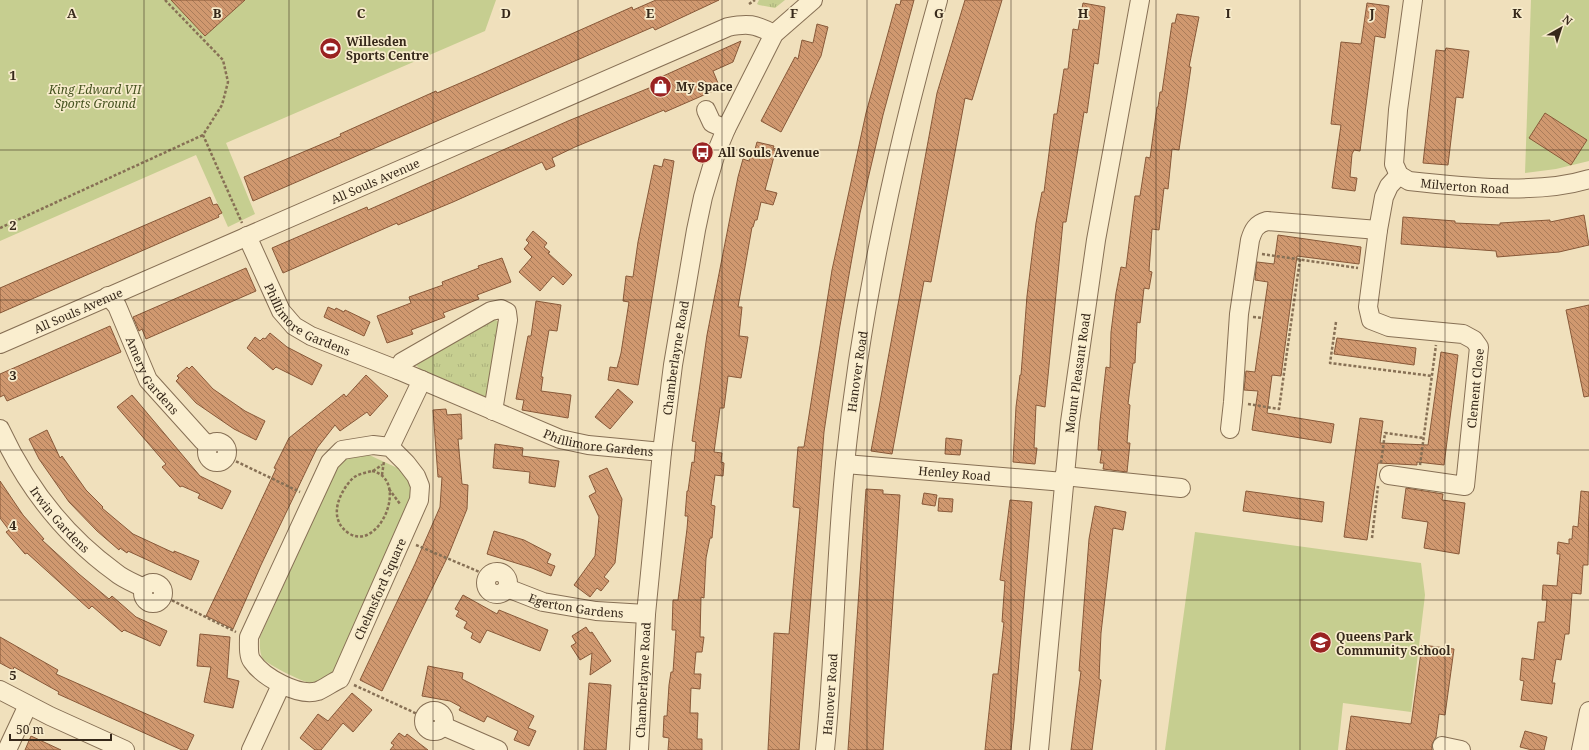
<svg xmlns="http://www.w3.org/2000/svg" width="1589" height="750" viewBox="0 0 1589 750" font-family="'Noto Serif',serif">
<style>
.grass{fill:url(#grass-tufts)}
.park{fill:#c6ce90}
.building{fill:url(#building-back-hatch);stroke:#885939}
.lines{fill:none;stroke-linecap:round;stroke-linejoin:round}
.minor-casing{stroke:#877055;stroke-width:20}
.path{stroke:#877055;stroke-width:2.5;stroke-dasharray:3 2;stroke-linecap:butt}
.minor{stroke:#faeecf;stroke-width:18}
.grid{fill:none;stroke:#36281a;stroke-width:1;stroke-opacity:0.55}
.labels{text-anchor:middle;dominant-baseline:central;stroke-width:3.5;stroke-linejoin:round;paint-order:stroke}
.poi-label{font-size:12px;font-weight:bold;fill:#36281a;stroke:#f7ebcb;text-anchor:start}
.park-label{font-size:12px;font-style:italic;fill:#465320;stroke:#f7ebcb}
.street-label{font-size:12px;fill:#36281a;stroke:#f7ebcb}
.grid-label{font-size:13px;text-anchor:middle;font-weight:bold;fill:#36281a;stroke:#f7ebcb;stroke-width:3.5;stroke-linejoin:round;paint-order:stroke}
</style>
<defs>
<pattern id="grass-tufts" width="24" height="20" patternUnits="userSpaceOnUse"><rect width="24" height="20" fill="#c6ce90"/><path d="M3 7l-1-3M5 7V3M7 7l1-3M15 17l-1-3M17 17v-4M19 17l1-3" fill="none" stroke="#abb17c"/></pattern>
<pattern id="building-back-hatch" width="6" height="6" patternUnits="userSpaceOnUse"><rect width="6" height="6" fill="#d0986f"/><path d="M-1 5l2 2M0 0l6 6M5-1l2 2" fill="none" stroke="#aa7c5a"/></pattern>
</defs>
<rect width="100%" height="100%" fill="#f0e0bc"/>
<g class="grass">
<polygon points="759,0 785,0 775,8 759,5 757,4"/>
<polygon points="494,319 499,322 490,393 486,397 420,369 416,365 418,360"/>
</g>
<g class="park">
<polygon points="0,0 496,0 485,31 226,143 255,214 228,227 196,155 0,241"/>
<polygon points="1531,0 1589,0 1589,161 1556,169 1525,173"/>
<path d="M367,454l37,17 9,11 2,15 -82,177c-7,5 -14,10 -22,9 -9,-1 -42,-18 -48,-24 -4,-6 -3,-15 -3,-22l77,-169 5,-10z"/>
<polygon points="1195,532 1421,563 1425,595 1411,712 1343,703 1338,750 1165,750"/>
</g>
<g class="building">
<polygon points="171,0 245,0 205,36"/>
<polygon points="656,0 719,0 655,30 653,27 253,201 244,177 341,136 340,134 436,91 437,93 479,75 632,7 633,10"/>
<polygon points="901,0 914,0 883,115 860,213 839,331 824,432 799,750 768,750 774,633 789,634 800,508 793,507 798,447 804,447 832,270 866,113 896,4 900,5"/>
<polygon points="965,0 1002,0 972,100 965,98 931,282 924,281 892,454 871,451 937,93"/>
<polygon points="1083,3 1105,7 1098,64 1094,63 1087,113 1084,112 1066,222 1063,222 1045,407 1036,405 1034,448 1037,448 1035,464 1013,462 1016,407 1020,375 1021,375 1027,296 1036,223 1042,192 1044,192 1054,114 1057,114 1064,69 1068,69 1073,29 1078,30"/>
<polygon points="1367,3 1389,6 1385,38 1375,36 1360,151 1354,150 1352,154 1350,177 1357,178 1355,191 1332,188 1341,125 1331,124 1341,42 1361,44"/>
<polygon points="1177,14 1199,17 1189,67 1191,67 1179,150 1172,149 1168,189 1164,188 1159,230 1152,229 1149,271 1152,272 1149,289 1144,288 1140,323 1137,322 1135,363 1133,363 1128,404 1130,405 1127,443 1130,443 1127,472 1103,469 1104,463 1100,463 1102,450 1098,450 1100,421 1106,367 1110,368 1111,332 1116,293 1121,267 1126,268 1135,196 1140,196 1146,157 1150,158 1157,107 1158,107 1160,92 1162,92 1172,23 1175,23"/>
<polygon points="817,24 828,27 821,56 781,132 761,121 795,57 798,59 802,40 813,43"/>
<polygon points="741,41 733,62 713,71 720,88 665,112 664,110 575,147 552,158 555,166 546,170 542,162 453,202 398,225 397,223 283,273 272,248 367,207 368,210 384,203 568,121 654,86 652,81"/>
<polygon points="1446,48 1469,51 1463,98 1456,97 1448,165 1423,163 1436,50 1445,51"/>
<polygon points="1545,113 1587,140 1571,165 1529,138"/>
<polygon points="757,142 774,146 773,148 776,149 765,190 777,193 773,205 761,202 757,220 755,220 753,227 752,227 738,307 742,307 739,336 748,337 746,349 741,378 728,376 724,408 720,408 714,452 722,453 721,462 724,463 723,476 715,475 711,505 715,506 712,538 710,538 706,558 704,598 701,597 700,637 704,637 702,652 696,652 694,674 701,674 700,689 691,688 690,713 698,713 697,739 702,739 702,750 668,750 669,738 663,737 664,716 667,716 669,685 671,672 673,672 676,630 672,630 673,600 678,600 687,529 688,516 685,516 687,491 688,491 692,462 694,463 696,442 692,441 707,335 738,177 743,159 749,161 751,152 754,153"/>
<polygon points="664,159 674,161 638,385 608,380 610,367 617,368 621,353 629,302 623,301 626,276 633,277 638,242 654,165 662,167"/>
<polygon points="210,197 213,205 217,204 222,213 218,215 219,217 0,313 0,288"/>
<polygon points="1584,215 1589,245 1559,252 1497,257 1496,251 1401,244 1403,217 1455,221 1455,223 1500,225 1500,223 1550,220 1550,222"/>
<polygon points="533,231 547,243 544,247 550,252 548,253 572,275 563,285 553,276 540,291 519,272 532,257 524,249 529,243 526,240"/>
<polygon points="1278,235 1361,247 1359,264 1297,256 1281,376 1272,375 1267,413 1334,424 1331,443 1252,430 1258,391 1244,390 1246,371 1255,372 1268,282 1255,280 1256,269 1257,262 1274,264"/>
<polygon points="502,258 511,282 477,295 479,299 443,313 445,317 411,330 413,334 387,343 377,316 411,303 409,297 443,285 442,282 479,268 478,266"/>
<polygon points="246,268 256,291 146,339 142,329 139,331 133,317"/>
<polygon points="536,301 561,305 557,331 549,330 541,377 543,377 541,391 571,395 568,418 522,410 524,400 516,399 528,336 531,336"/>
<polygon points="1589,305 1589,396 1584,397 1566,310"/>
<polygon points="328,307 335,310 336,308 344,312 345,310 370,322 364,336 324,317"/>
<polygon points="110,326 121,352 7,401 4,395 0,397 0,374"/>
<polygon points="270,333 287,347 322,365 312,385 276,367 273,370 247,348 255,337 260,341 263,338 265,339"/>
<polygon points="1337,338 1416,348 1414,365 1334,354"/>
<polygon points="1441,352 1458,355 1444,465 1417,462 1417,465 1378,463 1367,540 1344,537 1360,418 1383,421 1380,443 1428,445"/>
<polygon points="192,366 213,389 245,411 265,421 256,440 234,429 196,403 176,381 179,378 177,376 187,367 189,369"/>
<polygon points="366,375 388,396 370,416 367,412 340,431 335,425 317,448 261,565 233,629 206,616 252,520 276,469 274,468 289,438 344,394 346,397"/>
<polygon points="618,389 633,402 610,429 595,417"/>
<polygon points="132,395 200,476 231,491 222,509 198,498 200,494 182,486 180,487 162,467 166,464 117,407"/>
<polygon points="446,409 447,415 461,414 462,439 458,439 462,484 468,485 467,509 448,556 382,691 360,680 415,564 440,507 442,477 438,477 433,410"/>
<polygon points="47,430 60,458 62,456 86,490 103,507 102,508 133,534 174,553 174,551 199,561 191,580 128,551 127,553 120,548 119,550 97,531 69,502 39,459 29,439"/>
<polygon points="946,438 962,440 960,455 945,454"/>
<polygon points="495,444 523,448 522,456 559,461 555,487 529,483 530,472 493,468"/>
<polygon points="607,468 622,499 615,563 604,577 609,581 601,591 597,588 590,597 574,585 595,556 599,517 589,496 596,492 589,476"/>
<polygon points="0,481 23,515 44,539 42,540 79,574 109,599 112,596 136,617 167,631 160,646 124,630 122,632 92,606 89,609 27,553 25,554 6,532 9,530 0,518"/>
<polygon points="1406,488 1443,494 1442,500 1465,503 1459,554 1424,548 1428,522 1402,518"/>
<polygon points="866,489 883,490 883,494 900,495 883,750 848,750"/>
<polygon points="1246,491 1324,502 1322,522 1243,511"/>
<polygon points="1581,491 1589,492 1588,565 1583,565 1581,594 1572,593 1569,634 1565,634 1561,660 1556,659 1552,683 1555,683 1552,704 1521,700 1524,681 1520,680 1522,658 1534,660 1538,622 1545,622 1547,600 1542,600 1543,585 1557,586 1560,554 1557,554 1558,542 1569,544 1569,539 1572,539 1573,526 1578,527"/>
<polygon points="924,493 937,495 935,506 922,504"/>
<polygon points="939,498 953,499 952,512 938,511"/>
<polygon points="1010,500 1032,502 1014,721 1011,750 985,750 993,674 998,674 1004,622 1002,622 1005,581 1000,580"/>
<polygon points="1095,506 1126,512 1123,530 1113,528 1101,633 1099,679 1101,680 1092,750 1071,750 1081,671 1079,671 1089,539"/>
<polygon points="494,531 524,540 551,554 547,563 555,566 551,576 532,568 487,554"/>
<polygon points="463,595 497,614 499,610 548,630 540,651 487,630 480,643 471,638 473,633 464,628 467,622 456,616 459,611 455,609"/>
<polygon points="586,627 590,633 592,632 611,661 590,675 592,653 580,660 571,646 576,643 572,636"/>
<polygon points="200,634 230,637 227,678 239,681 233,708 204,702 211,667 197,666"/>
<polygon points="0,637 58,670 56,674 194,735 187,750 182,750 58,694 59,692 14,667 13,670 0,663"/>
<polygon points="1422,645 1454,649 1445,715 1439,714 1436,737 1432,744 1432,750 1346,750 1351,716 1411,724"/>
<polygon points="428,666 463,673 462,679 534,716 528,728 536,731 529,746 514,740 518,731 487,716 484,722 459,710 461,707 450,701 422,696"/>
<polygon points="589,683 611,685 606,750 584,750"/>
<polygon points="352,693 372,710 353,732 343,723 321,750 315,750 300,738 318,714 328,721"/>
<polygon points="1525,731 1547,737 1544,750 1532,750 1520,747"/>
<polygon points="399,733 405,737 407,734 428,750 390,750 394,745 391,743"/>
<polygon points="31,736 61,750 25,750"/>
</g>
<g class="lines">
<defs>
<g id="minor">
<path id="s1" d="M1413,0l-15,110 -4,54 5,11 10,6c54,6 128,14 180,-2"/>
<polyline points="706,110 712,123 726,129"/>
<path id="s2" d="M247,236l34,75 13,15 17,10 87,34 162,69 28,6 74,7"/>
<path id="s3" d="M108,296l9,10 31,74 55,61 7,4"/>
<path id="s4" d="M0,344l728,-317c20,-4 27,-3 46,7"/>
<polyline points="398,370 402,362 491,311 501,309 507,312 508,320 493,411"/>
<path id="s5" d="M0,429c26,56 64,106 115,143 8,7 19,11 29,16"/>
<path d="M1230,429l3,-27 6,-88 11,-74c3,-10 6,-16 17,-19l111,9"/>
<circle cx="217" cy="452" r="10"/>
<path d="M373,445l17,2 16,16 10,13 4,10 -1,14 -79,179c-7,3 -15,9 -22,12 -20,6 -55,-14 -66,-30 -4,-5 -3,-17 -3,-24l81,-175 12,-12z"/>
<polyline points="390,447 422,380"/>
<path id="s6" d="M845,464l219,18"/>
<path id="s7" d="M1389,475l76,11 14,-139 -5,-7 -11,-6 -74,-7 -18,-7 -3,-13 10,-77 6,-33 5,-11 10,-11"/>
<polyline points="1064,476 1181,488"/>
<circle cx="497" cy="583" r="11"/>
<circle cx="153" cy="593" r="10"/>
<path id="s8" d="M507,588l36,14 53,9 50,3"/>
<polyline points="0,690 50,716 125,750"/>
<circle cx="434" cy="721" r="10"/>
<polyline points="443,726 498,750"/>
<polyline points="1442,746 1461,750"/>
<polyline points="7,750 28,705"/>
<polyline points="251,750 281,685"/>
<path id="s9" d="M639,750l7,-136 16,-162 11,-87 23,-135 7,-33 13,-44 10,-24 48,-95 39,-34"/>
<path id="s10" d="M825,750c10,-95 10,-191 20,-286 16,-157 50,-312 93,-464"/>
<path id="s11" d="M1039,750l31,-328 26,-182 44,-240"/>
<polyline points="1581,750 1589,711"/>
</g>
</defs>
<use href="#minor" class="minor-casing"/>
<g class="path">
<polyline points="165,0 223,60 228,82 222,105 203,135 242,223"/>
<polyline points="749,4 755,0"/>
<polyline points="0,228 203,135"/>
<polyline points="1262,254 1358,268"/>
<polyline points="1253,317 1263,318"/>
<polyline points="1336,322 1330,363 1432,376"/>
<polyline points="1248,404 1279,409 1300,259"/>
<polyline points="227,457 300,492"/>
<polyline points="1381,463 1385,433 1424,438"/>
<polyline points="1420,465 1436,345"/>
<path d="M372,471c38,8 8,80 -22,63 -22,-13 -13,-39 2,-55 5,-5 13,-6 20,-8z"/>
<polyline points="373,471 382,465"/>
<polyline points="382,475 384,461"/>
<polyline points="389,489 400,504"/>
<polyline points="1372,538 1378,486"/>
<polyline points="416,545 489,576"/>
<polyline points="163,596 236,632"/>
<polyline points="354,685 424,717"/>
</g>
<use href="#minor" class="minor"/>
</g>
<path class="grid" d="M144,0v750M289,0v750M433,0v750M578,0v750M722,0v750M867,0v750M1011,0v750M1156,0v750M1300,0v750M1445,0v750M0,150h1589M0,300h1589M0,450h1589M0,600h1589"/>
<defs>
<symbol id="stadium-disc" viewBox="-11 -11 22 22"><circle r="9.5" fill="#922" stroke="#f7ebcb"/><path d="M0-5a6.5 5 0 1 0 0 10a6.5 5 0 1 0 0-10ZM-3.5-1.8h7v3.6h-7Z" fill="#fff"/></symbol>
<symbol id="shop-disc" viewBox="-11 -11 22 22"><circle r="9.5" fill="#922" stroke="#f7ebcb"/><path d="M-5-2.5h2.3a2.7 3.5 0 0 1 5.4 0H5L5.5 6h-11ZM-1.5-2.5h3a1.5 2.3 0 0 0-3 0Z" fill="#fff"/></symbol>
<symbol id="bus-disc" viewBox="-11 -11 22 22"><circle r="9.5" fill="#922" stroke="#f7ebcb"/><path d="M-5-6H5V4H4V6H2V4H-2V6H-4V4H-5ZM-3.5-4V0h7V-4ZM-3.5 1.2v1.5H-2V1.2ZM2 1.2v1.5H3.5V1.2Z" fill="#fff"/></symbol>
<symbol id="school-disc" viewBox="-11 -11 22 22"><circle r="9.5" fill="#922" stroke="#f7ebcb"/><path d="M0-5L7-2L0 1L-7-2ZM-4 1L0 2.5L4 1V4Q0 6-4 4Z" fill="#fff"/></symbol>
</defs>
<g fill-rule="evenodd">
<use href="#stadium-disc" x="318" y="36" width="25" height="25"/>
<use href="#shop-disc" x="648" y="74" width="25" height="25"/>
<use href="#bus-disc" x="690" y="140" width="25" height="25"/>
<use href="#school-disc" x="1308" y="630" width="25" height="25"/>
</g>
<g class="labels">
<g class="poi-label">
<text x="346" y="41">Willesden<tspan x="346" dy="14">Sports Centre</tspan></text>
<text x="676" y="86">My Space</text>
<text x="718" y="152">All Souls Avenue</text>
<text x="1336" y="636">Queens Park<tspan x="1336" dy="14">Community School</tspan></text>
</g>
<g class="park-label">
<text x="95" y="89">King Edward VII<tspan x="95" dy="14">Sports Ground</tspan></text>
</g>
<g class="street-label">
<text stroke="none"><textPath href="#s4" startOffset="409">All Souls Avenue</textPath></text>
<text stroke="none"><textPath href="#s1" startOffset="245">Milverton Road</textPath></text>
<text stroke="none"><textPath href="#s4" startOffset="85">All Souls Avenue</textPath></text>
<text stroke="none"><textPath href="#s2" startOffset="108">Phillimore Gardens</textPath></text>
<text stroke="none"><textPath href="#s9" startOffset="394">Chamberlayne Road</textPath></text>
<text stroke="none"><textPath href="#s10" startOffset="380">Hanover Road</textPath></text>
<text stroke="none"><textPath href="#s11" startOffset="379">Mount Pleasant Road</textPath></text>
<text stroke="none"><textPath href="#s3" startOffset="92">Amery Gardens</textPath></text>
<text stroke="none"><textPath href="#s7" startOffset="175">Clement Close</textPath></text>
<text stroke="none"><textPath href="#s2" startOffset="430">Phillimore Gardens</textPath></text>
<text stroke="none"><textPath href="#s6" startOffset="110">Henley Road</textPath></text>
<text stroke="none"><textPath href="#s5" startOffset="109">Irwin Gardens</textPath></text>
<text transform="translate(380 589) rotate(-66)">Chelmsford Square</text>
<text stroke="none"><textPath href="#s8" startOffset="72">Egerton Gardens</textPath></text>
<text stroke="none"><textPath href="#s9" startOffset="70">Chamberlayne Road</textPath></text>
<text stroke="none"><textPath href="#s10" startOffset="56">Hanover Road</textPath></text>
</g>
</g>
<g class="grid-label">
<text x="72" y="18">A</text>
<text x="217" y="18">B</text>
<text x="361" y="18">C</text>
<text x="506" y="18">D</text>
<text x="650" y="18">E</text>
<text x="794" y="18">F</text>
<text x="939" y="18">G</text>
<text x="1083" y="18">H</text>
<text x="1228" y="18">I</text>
<text x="1372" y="18">J</text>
<text x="1517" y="18">K</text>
<text x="13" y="80">1</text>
<text x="13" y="230">2</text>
<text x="13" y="380">3</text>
<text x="13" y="530">4</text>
<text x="13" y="680">5</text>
</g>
<g transform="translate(1561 28) rotate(39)" stroke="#f7ebcb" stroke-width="3" paint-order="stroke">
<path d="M0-3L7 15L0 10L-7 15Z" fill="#36281a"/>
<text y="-6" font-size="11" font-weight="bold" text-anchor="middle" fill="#36281a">N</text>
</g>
<path d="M10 734v6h101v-6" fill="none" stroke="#36281a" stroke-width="2"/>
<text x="16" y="734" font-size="12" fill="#36281a" stroke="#f7ebcb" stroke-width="3" paint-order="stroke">50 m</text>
</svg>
